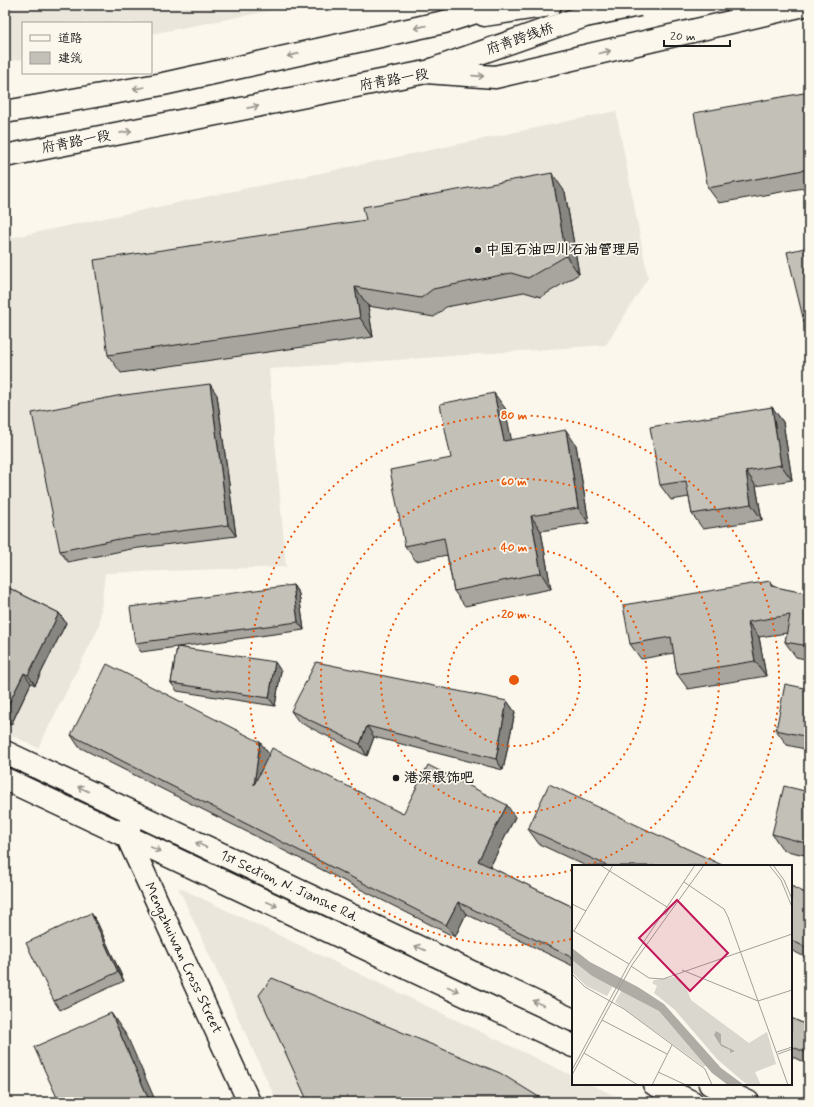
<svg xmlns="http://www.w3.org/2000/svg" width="814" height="1107" viewBox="0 0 814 1107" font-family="Mynerve,'LXGW WenKai TC',sans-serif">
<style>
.built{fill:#eae6dc}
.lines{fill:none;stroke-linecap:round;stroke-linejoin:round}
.street-casing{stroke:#1c1c1c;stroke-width:25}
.secondary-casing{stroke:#1c1c1c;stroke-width:25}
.primary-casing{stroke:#1c1c1c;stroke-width:25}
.street{stroke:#fbf7ec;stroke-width:22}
.secondary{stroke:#fbf7ec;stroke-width:22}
.primary{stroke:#fbf7ec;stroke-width:22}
.primary-bridge-casing{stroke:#1c1c1c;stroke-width:25;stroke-linecap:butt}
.primary-bridge{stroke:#fbf7ec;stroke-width:22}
.wall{fill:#a8a59e;stroke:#1c1c1c}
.shaded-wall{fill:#888681;stroke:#1c1c1c}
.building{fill:#c3c0b8;stroke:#1c1c1c}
.oneway{stroke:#97948e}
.ring{fill:none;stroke:#e8590c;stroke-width:2;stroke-dasharray:2 4}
.poi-dot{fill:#1c1c1c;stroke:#fbf7ec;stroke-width:1.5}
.labels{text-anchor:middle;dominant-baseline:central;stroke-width:3.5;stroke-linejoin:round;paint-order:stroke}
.street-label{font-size:14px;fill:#1c1c1c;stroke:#fbf7ec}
.poi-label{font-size:14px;font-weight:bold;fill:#1c1c1c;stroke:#fbf7ec;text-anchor:start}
.inset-river{fill:none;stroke:#afaca5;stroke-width:2}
.inset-road{fill:none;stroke:#a29f99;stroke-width:1}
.view{fill:#c2185b;fill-opacity:0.15;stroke:#c2185b;stroke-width:2}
.inset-edge{fill:none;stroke:#1c1c1c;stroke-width:2}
.centre{fill:#e8590c;stroke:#fbf7ec;stroke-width:2}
.ring-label{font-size:12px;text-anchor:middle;font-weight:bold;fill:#e8590c;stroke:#fbf7ec;stroke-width:3.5;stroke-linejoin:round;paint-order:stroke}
</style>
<rect width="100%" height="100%" fill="#fbf7ec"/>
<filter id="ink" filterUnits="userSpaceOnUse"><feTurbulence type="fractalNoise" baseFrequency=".025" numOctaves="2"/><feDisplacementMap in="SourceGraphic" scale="8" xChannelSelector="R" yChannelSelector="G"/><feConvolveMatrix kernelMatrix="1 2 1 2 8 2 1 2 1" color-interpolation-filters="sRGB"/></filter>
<g filter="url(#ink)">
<g class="built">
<polygon points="5,5 300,5 151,34 151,23 23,23 23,59 5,62"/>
<polygon points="616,111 648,278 606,345 269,369 286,567 105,573 99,627 38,748 5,732 5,239"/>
<polygon points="178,887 573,1076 573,1084 590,1084 628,1102 277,1102"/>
</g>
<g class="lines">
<defs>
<polyline id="street" points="133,813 127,836 249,1102"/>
<g id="secondary">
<polyline points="5,752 573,1020"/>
<polyline points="5,779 573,1046"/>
<polyline points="654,1084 692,1102"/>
<polyline points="710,1084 748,1102"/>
</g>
<g id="primary">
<polyline points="484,15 550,5"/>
<polyline points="434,69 585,16"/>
<polyline points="5,112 163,84 444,22 498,5"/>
<polyline points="5,156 426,72 495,77 804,5"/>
</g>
</defs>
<use href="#street" class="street-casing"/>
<use href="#secondary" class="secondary-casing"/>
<use href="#primary" class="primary-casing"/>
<use href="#street" class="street"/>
<use href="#secondary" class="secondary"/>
<use href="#primary" class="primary"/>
<defs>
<polyline id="primary-bridge" points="585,16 639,5"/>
</defs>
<use href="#primary-bridge" class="primary-bridge-casing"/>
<use href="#primary-bridge" class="primary-bridge"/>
</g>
<g class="wall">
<polygon points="809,92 809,187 719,203 708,188"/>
<polygon points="565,192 579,274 541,297 524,292 446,307 434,317 368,306 373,337 121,373 108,355"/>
<polygon points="217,395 236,536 131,549 68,562 60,551"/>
<polygon points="772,407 783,422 792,480 756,486 762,520 703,529 692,514 689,497 671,500 660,485"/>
<polygon points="505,408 511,440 576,445 589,523 541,531 551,589 465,606 454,591 447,555 416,561 405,546 451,458"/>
<polygon points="293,585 299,594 304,630 178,647 281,671 275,706 177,691 171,683 177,647 141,652 135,643"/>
<polygon points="5,586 59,613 66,623 35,685 31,683 11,725 5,722"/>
<polygon points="774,587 809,594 809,660 796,657 785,642 787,633 759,637 766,676 688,689 677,674 674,653 641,659 630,644"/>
<polygon points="809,689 809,750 787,745 776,730"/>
<polygon points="507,701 515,712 503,770 374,737 367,756 299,722 291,711"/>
<polygon points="71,735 269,754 268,756 403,814 515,817 490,867 573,907 573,966 466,914 455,937 79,747"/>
<polygon points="809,792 809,856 783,850 772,834"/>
<polygon points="528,829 724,866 586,866 539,844"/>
<polygon points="791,886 809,895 809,959 791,950"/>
<polygon points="91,913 97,922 124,981 60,1010 54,1001"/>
<polygon points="791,1018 809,1026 809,1065 791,1056"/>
</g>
<g class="shaded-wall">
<polygon points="552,173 565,192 579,274 566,256"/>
<polygon points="355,287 368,306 373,337 360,318"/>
<polygon points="210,384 217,395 236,536 228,525"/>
<polygon points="494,393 505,408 515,457 504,441"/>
<polygon points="772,407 783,422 792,480 781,465"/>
<polygon points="566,430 576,445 589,523 578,508"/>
<polygon points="746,471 756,486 762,520 751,504"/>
<polygon points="531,516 541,531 551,589 541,573"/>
<polygon points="770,581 780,597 771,586"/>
<polygon points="293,585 299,594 304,630 298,622"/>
<polygon points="59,613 66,623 35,685 28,675"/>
<polygon points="748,622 759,637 766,676 755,661"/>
<polygon points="275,662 281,671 275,706 269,698"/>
<polygon points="24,673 31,683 11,725 5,717 5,711"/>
<polygon points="507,701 515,712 503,770 496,759"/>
<polygon points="367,726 374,737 367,756 360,744"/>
<polygon points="260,742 269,754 262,797 254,785"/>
<polygon points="507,805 515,817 487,873 478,861"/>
<polygon points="458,902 466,914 455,937 446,925"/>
<polygon points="91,913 97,922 124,981 118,972"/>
<polygon points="111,1013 127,1036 156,1102 150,1102"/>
</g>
<g class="building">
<polygon points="809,92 809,169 708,188 694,113"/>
<polygon points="552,173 566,256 528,278 511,273 433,289 421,298 355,287 360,318 108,355 94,260 366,220 363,207"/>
<polygon points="809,247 809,342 787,252"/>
<polygon points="210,384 228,525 124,538 60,551 32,413 117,396"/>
<polygon points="494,393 504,441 566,430 578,508 531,516 541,573 454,591 444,538 405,546 390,470 451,458 440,404"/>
<polygon points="772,407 781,465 746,471 751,504 692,514 686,481 660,485 650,427"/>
<polygon points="770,581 771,586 809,594 809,646 785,642 790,615 748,622 755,661 677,674 671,637 630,644 623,605"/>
<polygon points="293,585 298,622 135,643 130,607"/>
<polygon points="5,586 59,613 28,675 24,673 5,711"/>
<polygon points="177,647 275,662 269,698 171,683"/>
<polygon points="316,662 507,701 496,759 367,726 360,744 291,711"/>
<polygon points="107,664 260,742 254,785 272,748 403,814 428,765 507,805 478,861 573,907 573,958 458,902 446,925 71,735"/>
<polygon points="785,684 809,689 809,737 776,730"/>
<polygon points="549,784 724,866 608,866 528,829"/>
<polygon points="784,786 809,792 809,844 772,834"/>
<polygon points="791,886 809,895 809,949 791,940"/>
<polygon points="91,913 118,972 54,1001 26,943"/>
<polygon points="272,978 500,1073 547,1102 308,1102 259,995"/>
<polygon points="111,1013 150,1102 59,1102 34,1047"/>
<polygon points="791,1018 809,1026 809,1054 791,1046"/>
</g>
<defs><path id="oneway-shaft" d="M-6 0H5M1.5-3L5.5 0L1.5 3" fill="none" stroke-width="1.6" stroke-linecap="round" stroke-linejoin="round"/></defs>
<g class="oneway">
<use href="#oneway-shaft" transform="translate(420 27) rotate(167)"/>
<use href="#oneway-shaft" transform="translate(605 52) rotate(-13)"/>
<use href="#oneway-shaft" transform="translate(293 55) rotate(167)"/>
<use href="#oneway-shaft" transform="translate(478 76) rotate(4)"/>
<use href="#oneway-shaft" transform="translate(139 88) rotate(170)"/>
<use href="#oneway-shaft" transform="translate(253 107) rotate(-11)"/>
<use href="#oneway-shaft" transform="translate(126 132) rotate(-11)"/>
<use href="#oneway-shaft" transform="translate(83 789) rotate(-155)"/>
<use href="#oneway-shaft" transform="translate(201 845) rotate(-155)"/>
<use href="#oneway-shaft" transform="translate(155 849) rotate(25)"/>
<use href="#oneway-shaft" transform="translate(272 904) rotate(25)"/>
<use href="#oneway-shaft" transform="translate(420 948) rotate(-155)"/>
<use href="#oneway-shaft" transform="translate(453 989) rotate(25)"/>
<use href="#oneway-shaft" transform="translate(538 1003) rotate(-155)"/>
</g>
</g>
<g class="ring">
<circle cx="514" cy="680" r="66"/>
<circle cx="514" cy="680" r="133"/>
<path d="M572 870A199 199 0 1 1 585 866"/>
<path d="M571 939A265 265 0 1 1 703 866"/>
</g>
<g class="poi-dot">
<circle cx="478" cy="250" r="4"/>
<circle cx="396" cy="778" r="4"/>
</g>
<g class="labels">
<g class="street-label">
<text transform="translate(520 39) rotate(-19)">府青跨线桥</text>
<text transform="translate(394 80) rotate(-10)">府青路一段</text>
<text transform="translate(76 142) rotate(-11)">府青路一段</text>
<text transform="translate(289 886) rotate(25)">1st Section, N. Jianshe Rd.</text>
<text transform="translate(183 958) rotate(65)">Mengzhuiwan Cross Street</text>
</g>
<g class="poi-label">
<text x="486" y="250">中国石油四川石油管理局</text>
<text x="404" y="778">港深银饰吧</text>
</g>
</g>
<g transform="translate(572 865)">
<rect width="220" height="220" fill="#fbf7ec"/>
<path d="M0,95l20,16 21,10 -6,10 -21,-10 -14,-14zM103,112l11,10 5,13 58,43 18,-11 9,32 -21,8 6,13h-13l-9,-7 -22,-19 -42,-49 -21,-17 3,-7 -5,-3 2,-3zM50,125l37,21 47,54 -2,2 -89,-65z" fill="#dad7ce"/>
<path d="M0,83l18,14 48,25 26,17 57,64 23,17h-16l-16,-12 -53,-62 -67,-35 -20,-16zM144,166l5,3v10l14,7 -5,2v-3l-9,-4 -7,-11z" fill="#afaca5"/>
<path class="inset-river" d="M0,90l19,17 27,11M51,120l16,7 23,16 61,68 11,9"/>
<path class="inset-road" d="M28,0l67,42M197,0l12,15 11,27M201,0l11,15 8,19M112,17l40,27 4,8 60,168M0,39l14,7M93,50l8,-12M0,65l57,34M2,66l39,-66M59,101l18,12 14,1 129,-45M110,105l76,31 34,-11M0,109l13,13 39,22 81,60 7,16M30,155l65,34M205,187l15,-5M12,188l54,32M206,189l14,-5M0,205l57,-106 66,-99M86,207l28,13M0,210l60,-110 72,-100M80,220l20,-40"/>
<path class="view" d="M105,35l51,53 -38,38 -51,-53z"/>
<rect width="220" height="220" class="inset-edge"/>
</g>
<circle cx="514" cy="680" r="6" class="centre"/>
<g class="ring-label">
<text x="514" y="419">80 m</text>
<text x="514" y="485">60 m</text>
<text x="514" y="551">40 m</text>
<text x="514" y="618">20 m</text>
</g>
<rect width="814" height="1107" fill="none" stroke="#fbf7ec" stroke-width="20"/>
<rect x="10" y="10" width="794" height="1087" fill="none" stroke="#1c1c1c" stroke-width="1.5" filter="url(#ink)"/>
<rect x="22" y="22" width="130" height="52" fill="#fbf7ec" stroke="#a29f99"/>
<rect x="30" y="35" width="20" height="6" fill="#fbf7ec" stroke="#a29f99"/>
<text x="58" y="42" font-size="12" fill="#1c1c1c">道路</text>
<rect x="30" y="52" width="20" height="12" fill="#c3c0b8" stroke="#a29f99"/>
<text x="58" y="62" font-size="12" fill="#1c1c1c">建筑</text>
<path d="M664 40v6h66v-6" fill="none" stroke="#1c1c1c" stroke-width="2"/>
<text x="670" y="40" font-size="12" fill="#1c1c1c" stroke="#fbf7ec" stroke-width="3" paint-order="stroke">20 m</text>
</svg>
